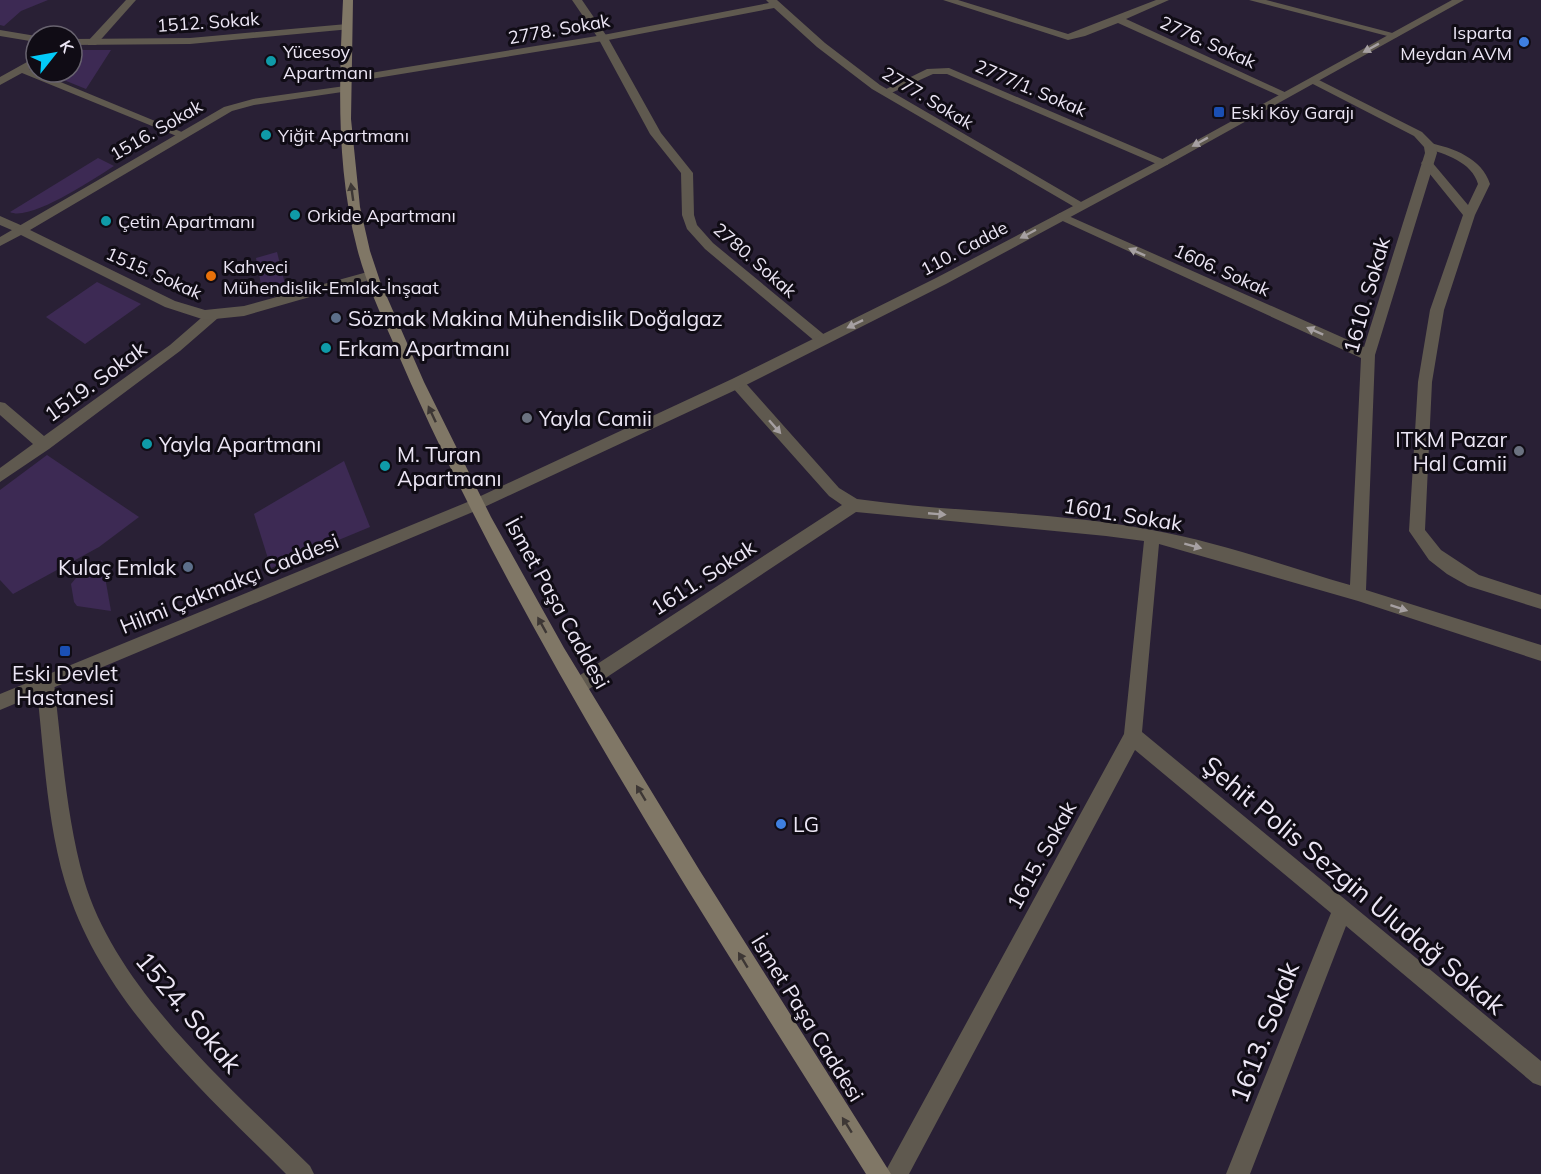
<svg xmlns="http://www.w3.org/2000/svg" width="1541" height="1174" viewBox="0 0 1541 1174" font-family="Mulish,sans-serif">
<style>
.green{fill:#3d2a54}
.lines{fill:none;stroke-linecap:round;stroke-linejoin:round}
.service{fill:#5f594f;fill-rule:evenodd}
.minor{fill:#5f594f;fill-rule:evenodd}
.tertiary{fill:#5f594f;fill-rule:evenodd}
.secondary{fill:#807766;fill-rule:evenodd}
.oneway{fill:#a6a0a2}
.oneway2{fill:#3d3735}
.shop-dot{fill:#3f7fe0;stroke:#100c15;stroke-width:2}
.culture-dot{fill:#0f9aa8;stroke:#100c15;stroke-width:2}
.transit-dot{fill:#1a4fb4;stroke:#100c15;stroke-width:2}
.food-dot{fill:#e8710a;stroke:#100c15;stroke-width:2}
.service-dot{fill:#5c6f8a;stroke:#100c15;stroke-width:2}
.worship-dot{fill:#6b7280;stroke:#100c15;stroke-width:2}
.labels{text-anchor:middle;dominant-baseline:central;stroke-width:6;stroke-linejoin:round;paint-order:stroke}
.far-street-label{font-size:18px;fill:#ece6f5;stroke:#100c15}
.far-poi-label{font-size:18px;fill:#ece6f5;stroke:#100c15;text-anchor:start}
.street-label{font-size:21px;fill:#ece6f5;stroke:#100c15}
.poi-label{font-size:21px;fill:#ece6f5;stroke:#100c15;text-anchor:start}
.near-street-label{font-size:26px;fill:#ece6f5;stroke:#100c15}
</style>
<rect width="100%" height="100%" fill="#292035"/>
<g class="green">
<polygon points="0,0 48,0 21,11 4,26 0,25"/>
<polygon points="72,50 111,50 86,89 44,72 72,72"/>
<path d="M98,158l16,8c-19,12 -84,56 -104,46z"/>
<polygon points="277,252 286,288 263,295 256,258"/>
<polygon points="97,282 141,304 85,344 46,317"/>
<polygon points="47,455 139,517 99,547 13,594 0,580 0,490"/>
<polygon points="344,461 370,527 271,568 254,514"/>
<polygon points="102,560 111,611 77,606 74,602 71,584 76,578"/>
</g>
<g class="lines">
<g class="service">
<polygon points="126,0 136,0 96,45 88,45 88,41"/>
<polygon points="572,0 582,0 608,38 661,133 693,173 694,215 697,225 713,243 827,337 829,340 827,343 817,343 705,249 687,229 682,215 681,173 650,134 598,38"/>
<polygon points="943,0 958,0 1068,34 1156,0 1169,0 1126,19 1291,95 1286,98 1282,97 1118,23 1085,36 1068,40"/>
<polygon points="36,57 36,64 29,69 189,135 187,137 179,137 22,73 0,85 0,77"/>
<polygon points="949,68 1167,161 1169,163 1167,165 1159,165 947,74 933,74 889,94 885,95 880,92 927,69"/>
<path d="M1430,143c23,5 52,15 60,41l-15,31 -31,95 -12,72 -7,148 16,20 38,25 62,20v14l-73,-23 -21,-12 -18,-14 -20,-29 9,-149 12,-72 33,-95 -42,-52 2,-2h8l37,44 10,-21c-6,-22 -33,-30 -52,-36v-4z"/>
<polygon points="0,216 25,227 27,230 21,234 0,225"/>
<polygon points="213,310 218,312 220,315 218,318 180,351 49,449 0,482 0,468 33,444 0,415 0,402 5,403 44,436 170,345 208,312"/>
<path d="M45,675l6,2 3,6c8,66 12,133 30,197 32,110 147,208 226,286l4,8h-28c-86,-86 -185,-173 -221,-292 -19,-64 -21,-133 -29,-199l3,-6z"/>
</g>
<g class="minor">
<polygon points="766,0 777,0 825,43 880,85 1088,206 1082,210 1078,209 872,89 817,47 774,8 603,41 346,83 341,80 346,77 603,35 769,3"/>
<polygon points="1249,0 1266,0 1400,35 1395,38"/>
<polygon points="347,24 352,27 351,29 190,44 72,45 72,39 190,38"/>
<polygon points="0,30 36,36 36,42 0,36"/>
<path d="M1313,77l109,55 14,14 1,7 -62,202 -9,235 175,55v16l-183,-60 -199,-57 -17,188 399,329v25l-8,-3 -187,-157 -96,248h-24l105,-261 -196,-163 -226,424h-25l240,-440 20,-193 -38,-5 -250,-24 -273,181 -6,2 -6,-2 -3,-6 3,-6 271,-176 -13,-9 -97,-109 -2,-4 7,-5 5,1 97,109 18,11c98,14 198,12 295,31 67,12 133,36 198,55l11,-227 -307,-141 6,-4 4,1 300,133 61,-194 -1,-6 -10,-11 -105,-54 -1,-2z"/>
<polygon points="345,86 349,87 349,91 254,105 232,111 30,230 175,301 205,310 244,306 371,271 377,275 376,278 244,316 205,320 165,307 21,235 0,246 0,237 224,107 253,99"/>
</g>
<polygon class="tertiary" points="1452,0 1464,0 1167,165 946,284 742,387 480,509 0,710 0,694 470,501 732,379 936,278 1159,161"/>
<path class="secondary" d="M343,0h10l-2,119 9,88 10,44 10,30 44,101 67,135 73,131 136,223 191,303h-25c-136,-217 -277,-433 -393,-661 -29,-57 -56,-114 -81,-173 -13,-30 -27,-60 -35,-92 -21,-81 -18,-165 -14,-248z"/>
</g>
<defs><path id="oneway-solid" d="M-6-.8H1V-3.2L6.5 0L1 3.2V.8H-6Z" transform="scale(1.5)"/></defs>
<g class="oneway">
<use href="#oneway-solid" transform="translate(1371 48) rotate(151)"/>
<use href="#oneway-solid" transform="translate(1200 142) rotate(151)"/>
<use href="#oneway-solid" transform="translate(1028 234) rotate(152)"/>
<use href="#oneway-solid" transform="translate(1137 252) rotate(-156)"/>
<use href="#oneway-solid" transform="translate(855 324) rotate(154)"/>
<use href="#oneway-solid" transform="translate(1315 331) rotate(-156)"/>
<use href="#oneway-solid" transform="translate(775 427) rotate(49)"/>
<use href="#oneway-solid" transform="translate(937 514) rotate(5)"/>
<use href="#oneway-solid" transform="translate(1193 546) rotate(15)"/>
<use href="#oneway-solid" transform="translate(1399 608) rotate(18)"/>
</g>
<g class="oneway2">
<use href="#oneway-solid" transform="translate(352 192) rotate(-98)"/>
<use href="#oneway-solid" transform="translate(432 414) rotate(-115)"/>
<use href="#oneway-solid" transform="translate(542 625) rotate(-119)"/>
<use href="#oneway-solid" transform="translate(641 793) rotate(-121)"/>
<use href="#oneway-solid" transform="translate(743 960) rotate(-121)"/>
<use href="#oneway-solid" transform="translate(847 1125) rotate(-122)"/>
</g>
<g class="shop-dot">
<circle cx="1524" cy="42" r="6"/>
<circle cx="781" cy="824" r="6"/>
</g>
<g class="culture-dot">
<circle cx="271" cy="61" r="6"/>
<circle cx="266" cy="135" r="6"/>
<circle cx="295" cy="215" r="6"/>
<circle cx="106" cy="221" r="6"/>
<circle cx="326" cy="348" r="6"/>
<circle cx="147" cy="444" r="6"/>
<circle cx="385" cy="466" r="6"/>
</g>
<g class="transit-dot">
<rect x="1213" y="106" width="12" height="12" rx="3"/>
<rect x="59" y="645" width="12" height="12" rx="3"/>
</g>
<circle class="food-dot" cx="211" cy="276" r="6"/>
<g class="service-dot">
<circle cx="336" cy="318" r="6"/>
<circle cx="188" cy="567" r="6"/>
</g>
<g class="worship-dot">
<circle cx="527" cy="418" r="6"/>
<circle cx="1519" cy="451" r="6"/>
</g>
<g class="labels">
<g class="far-street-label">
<text transform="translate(208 22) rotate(-4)">1512. Sokak</text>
<text transform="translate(559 29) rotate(-10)">2778. Sokak</text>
<text transform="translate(1208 42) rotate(24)">2776. Sokak</text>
<text transform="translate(1031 88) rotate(23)">2777/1. Sokak</text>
<text transform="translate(928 98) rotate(31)">2777. Sokak</text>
<text transform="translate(156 130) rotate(-30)">1516. Sokak</text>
<text transform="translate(964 248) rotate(-28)">110. Cadde</text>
<text transform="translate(755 260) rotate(41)">2780. Sokak</text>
<text transform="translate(1222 270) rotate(24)">1606. Sokak</text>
<text transform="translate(154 273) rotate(24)">1515. Sokak</text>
</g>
<g class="far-poi-label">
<text x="1512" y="32" text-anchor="end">Isparta<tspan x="1512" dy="21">Meydan AVM</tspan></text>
<text x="283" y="51">Yücesoy<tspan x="283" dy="21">Apartmanı</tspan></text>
<text x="1231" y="112">Eski Köy Garajı</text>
<text x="278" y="135">Yiğit Apartmanı</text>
<text x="307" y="215">Orkide Apartmanı</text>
<text x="118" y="221">Çetin Apartmanı</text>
<text x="223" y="266">Kahveci<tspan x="223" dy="21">Mühendislik-Emlak-İnşaat</tspan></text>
</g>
<g class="street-label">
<text transform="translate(1366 295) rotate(-74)">1610. Sokak</text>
<text transform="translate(95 381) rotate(-36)">1519. Sokak</text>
<text transform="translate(1123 514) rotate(9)">1601. Sokak</text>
<text transform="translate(703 577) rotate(-33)">1611. Sokak</text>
<text transform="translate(229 583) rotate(-22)">Hilmi Çakmakçı Caddesi</text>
<text transform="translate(558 603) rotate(61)">İsmet Paşa Caddesi</text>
<text transform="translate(1041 855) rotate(-61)">1615. Sokak</text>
<text transform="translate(808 1018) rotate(58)">İsmet Paşa Caddesi</text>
</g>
<g class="poi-label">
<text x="348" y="318">Sözmak Makina Mühendislik Doğalgaz</text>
<text x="338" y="348">Erkam Apartmanı</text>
<text x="539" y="418">Yayla Camii</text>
<text x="1507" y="439" text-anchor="end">ITKM Pazar<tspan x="1507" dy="24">Hal Camii</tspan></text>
<text x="159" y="444">Yayla Apartmanı</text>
<text x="397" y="454">M. Turan<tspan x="397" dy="24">Apartmanı</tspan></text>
<text x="176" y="567" text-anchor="end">Kulaç Emlak</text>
<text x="65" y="673" text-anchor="middle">Eski Devlet<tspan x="65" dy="24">Hastanesi</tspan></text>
<text x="793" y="824">LG</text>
</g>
<g class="near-street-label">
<text transform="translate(1354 885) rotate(40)">Şehit Polis Sezgin Uludağ Sokak</text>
<text transform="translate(189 1012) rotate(50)">1524. Sokak</text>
<text transform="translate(1264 1032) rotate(-69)">1613. Sokak</text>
</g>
</g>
<g transform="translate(54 54) rotate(59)"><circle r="28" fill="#100c15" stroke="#68636f" stroke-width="1.5"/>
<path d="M0-4.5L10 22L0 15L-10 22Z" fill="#03cbf9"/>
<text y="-9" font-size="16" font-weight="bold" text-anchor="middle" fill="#ece6f5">K</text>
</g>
</svg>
